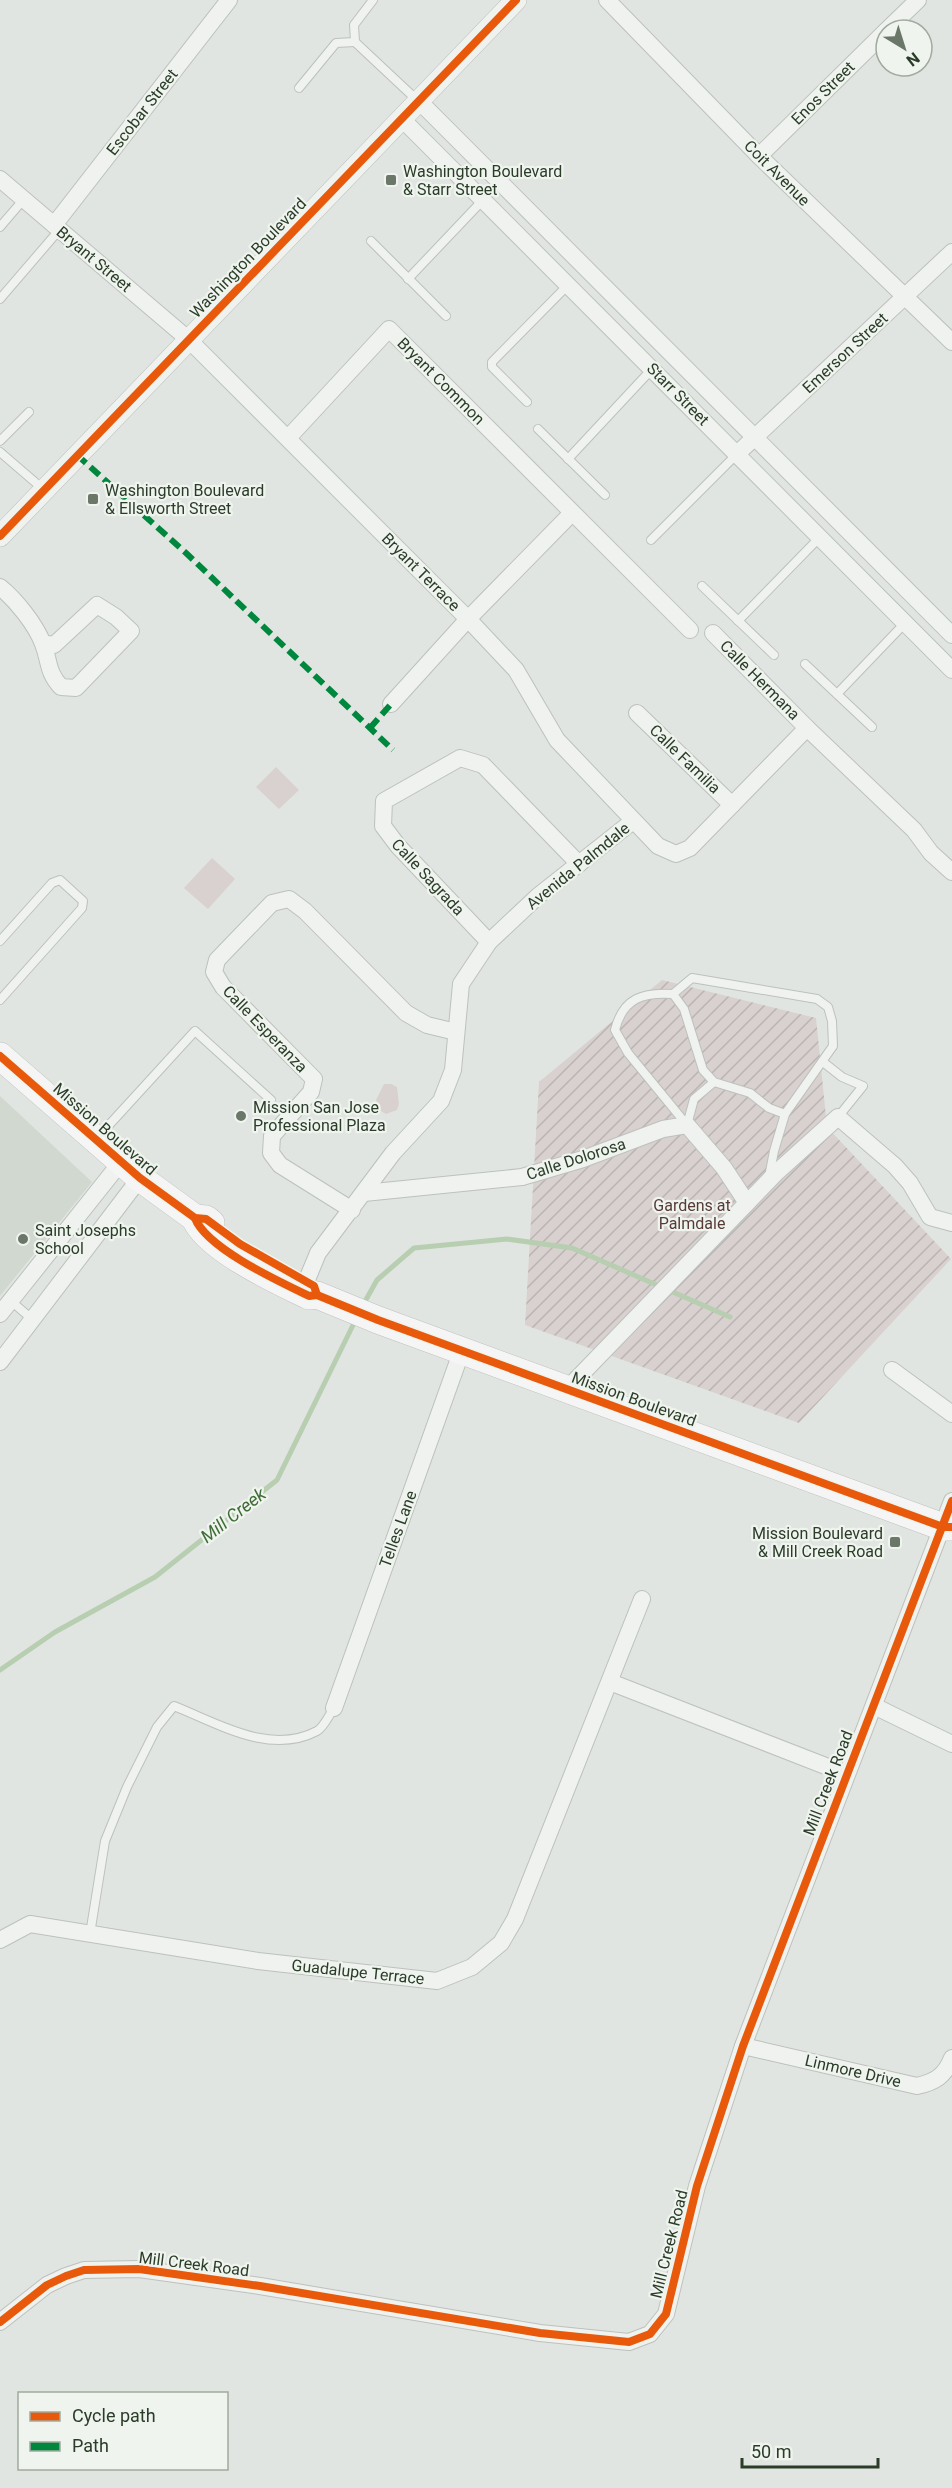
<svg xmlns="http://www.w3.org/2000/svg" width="952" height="2488" viewBox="0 0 952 2488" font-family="Roboto,sans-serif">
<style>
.built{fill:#d0d8cf}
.park{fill:#d8d1cf}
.garden{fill:url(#garden-furrows)}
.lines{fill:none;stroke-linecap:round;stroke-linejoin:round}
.stream{stroke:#b7ceb1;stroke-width:5}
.service-casing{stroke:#bdc1bd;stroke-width:10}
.minor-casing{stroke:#bdc1bd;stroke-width:18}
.tertiary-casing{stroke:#bdc1bd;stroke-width:22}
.primary-casing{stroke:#bec2bd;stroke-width:28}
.service{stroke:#eff2ef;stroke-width:8}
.minor{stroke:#eff2ef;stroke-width:16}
.tertiary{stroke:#eff2ef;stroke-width:21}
.primary{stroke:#f5f5f5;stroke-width:27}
.quiet{stroke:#00873e;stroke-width:6;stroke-dasharray:12 6;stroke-linecap:butt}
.cycleway-casing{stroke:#eff4ee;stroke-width:11}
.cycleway{stroke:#e8590c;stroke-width:8}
.poi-dot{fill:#6b7769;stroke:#eff4ee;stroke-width:2}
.labels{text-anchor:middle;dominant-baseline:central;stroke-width:4.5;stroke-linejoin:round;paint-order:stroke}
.street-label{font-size:16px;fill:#2b3c29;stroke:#eff4ee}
.poi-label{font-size:16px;fill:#2b3c29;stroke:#eff4ee;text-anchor:start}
.park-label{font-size:16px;fill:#573a38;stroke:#eff4ee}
.water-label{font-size:18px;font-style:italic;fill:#406d37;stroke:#eff4ee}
</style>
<defs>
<pattern id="garden-furrows" width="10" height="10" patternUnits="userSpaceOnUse" patternTransform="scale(1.5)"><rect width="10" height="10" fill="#d8d1cf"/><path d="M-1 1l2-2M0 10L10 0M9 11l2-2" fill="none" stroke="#bab4b2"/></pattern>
</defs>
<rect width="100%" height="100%" fill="#e1e5e1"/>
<polygon class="built" points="0,1096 92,1182 0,1296"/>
<g class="park">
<polygon points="276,767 299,790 279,809 256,787"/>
<polygon points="212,858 235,879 208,909 184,888"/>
<polygon points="384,1084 391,1084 397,1087 399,1104 397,1110 386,1114 379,1110 376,1100"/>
</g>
<polygon class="garden" points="662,980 816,1018 827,1127 951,1259 799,1423 525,1325 539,1082"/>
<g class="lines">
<g class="stream">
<polyline points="363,1305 377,1280 414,1248 507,1239 572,1248 730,1317"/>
<polyline points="0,1670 55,1632 155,1577 277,1480 356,1319"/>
</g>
<defs>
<g id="service">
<polyline points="373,0 354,25 355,42 418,101"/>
<polyline points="299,88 336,43 355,42"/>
<polyline points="0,227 24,199"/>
<polyline points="371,241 446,316"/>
<polyline points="408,279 483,200"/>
<polyline points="0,299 60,229"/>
<polyline points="527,402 492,367 492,362 568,285"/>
<polyline points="538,429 605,495"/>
<polyline points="0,441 29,412"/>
<polyline points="0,452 43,489"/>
<polyline points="568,459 652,369"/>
<polyline points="651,540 737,454"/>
<polyline points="702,586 774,655"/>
<polyline points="738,621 820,537"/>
<polyline points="805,664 872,727"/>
<polyline points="837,694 905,623"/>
<polyline points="0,941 52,883 60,880 83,901 82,908 0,1000"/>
<polyline points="673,994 692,978 817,999 828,1007 832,1021 833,1046 785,1114"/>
<polyline points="823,1062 842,1077 863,1086 838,1117"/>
<path d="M687,1125l-59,-72 -13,-23c8,-32 28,-38 58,-36l11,15 19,61 11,12 36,11 19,15 16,6 -11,37 -5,26"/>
<polyline points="687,1125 694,1099 714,1082"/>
<polyline points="98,1137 195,1031 271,1100"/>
<polyline points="11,1301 33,1320"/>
<path d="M90,1934l15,-93 22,-54 30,-60 17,-21c43,17 96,50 143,25 7,-4 12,-16 17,-23"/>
</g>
<g id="minor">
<polyline points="607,0 759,156 952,342"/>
<polyline points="887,30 918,0"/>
<polyline points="420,102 952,635"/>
<polyline points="402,119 952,670"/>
<polyline points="759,156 886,31"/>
<polyline points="0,179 188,339 468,619 516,670 557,740 658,846 676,854 690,848 807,728"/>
<polyline points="54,225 229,0"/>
<polyline points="288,438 389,329 690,630"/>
<polyline points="738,453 952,252"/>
<path d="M0,587c16,13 36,38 43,57 7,18 4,28 18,43l15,1 55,-57 -15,-14 -19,-12 -43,40 -11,-2"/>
<polyline points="713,633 807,728 914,830 931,853 952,872"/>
<polyline points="391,704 468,619 572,513"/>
<polyline points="637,713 732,805"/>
<polyline points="489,942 398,846 383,826 384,801 460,758 483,765 579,864"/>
<polyline points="364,1193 522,1177 583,1159 663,1129 687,1125 724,1168 747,1203"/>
<polyline points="352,1210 280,1165 271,1153 272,1136 311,1092 314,1079 223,987 214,972 217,960 272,903 289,899 305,911 406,1013 427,1025 456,1032"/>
<polyline points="306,1282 318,1253 393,1153 441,1101 453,1070 461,984 489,942 538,896 633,821"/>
<polyline points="0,1314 121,1162"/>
<polyline points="0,1362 140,1178"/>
<polyline points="892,1370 952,1414"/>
<polyline points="567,1389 777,1172 838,1117 895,1166 910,1183 930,1217 952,1223"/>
<polyline points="610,1682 846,1774"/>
<polyline points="874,1706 952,1744"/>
<polyline points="334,1708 462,1350"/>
<polyline points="0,1940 30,1924 258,1961 437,1981 472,1967 501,1943 515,1919 642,1599"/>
<path d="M743,2046l174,40c18,-4 28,-10 35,-28"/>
<polyline points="0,2322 47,2285 66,2276 84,2270 139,2269 260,2286 540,2333 629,2342 650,2334 666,2314 697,2186 743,2046 952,1501"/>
</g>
<polyline id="tertiary" points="0,536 516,0"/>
<g id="primary">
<polyline points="0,1056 140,1178 195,1218 206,1219 211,1223"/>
<path d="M195,1218c11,30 85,64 114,78l8,-1 61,25 565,207h9"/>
</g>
</defs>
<use href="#service" class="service-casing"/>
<use href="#minor" class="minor-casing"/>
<use href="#tertiary" class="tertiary-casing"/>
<use href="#primary" class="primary-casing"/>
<use href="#service" class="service"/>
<use href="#minor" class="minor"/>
<use href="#tertiary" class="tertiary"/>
<use href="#primary" class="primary"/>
<g class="quiet">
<polyline points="77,455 186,553 393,750"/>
<polyline points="370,728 391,704"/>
</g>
<defs>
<g id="cycleway">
<polyline points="0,536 516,0"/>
<polyline points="0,1056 140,1178 195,1218 206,1219 240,1244 314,1286 317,1295"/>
<path d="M195,1218c11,30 85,64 114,78l8,-1 61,25 565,207h9"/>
<polyline points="0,2322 47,2285 66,2276 84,2270 139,2269 260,2286 540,2333 629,2342 650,2334 666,2314 697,2186 743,2046 952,1501"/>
</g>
</defs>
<use href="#cycleway" class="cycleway-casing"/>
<use href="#cycleway" class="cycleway"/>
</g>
<g class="poi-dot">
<rect x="385" y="174" width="12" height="12" rx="3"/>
<rect x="87" y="493" width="12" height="12" rx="3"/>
<circle cx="241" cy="1116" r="6"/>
<circle cx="23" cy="1239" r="6"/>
<rect x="889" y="1536" width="12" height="12" rx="3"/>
</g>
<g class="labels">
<g class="street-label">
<text transform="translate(823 93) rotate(-45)">Enos Street</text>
<text transform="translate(142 112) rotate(-52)">Escobar Street</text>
<text transform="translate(777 173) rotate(45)">Coit Avenue</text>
<text transform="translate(248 258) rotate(-46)">Washington Boulevard</text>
<text transform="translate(94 259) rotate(40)">Bryant Street</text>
<text transform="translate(845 353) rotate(-43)">Emerson Street</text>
<text transform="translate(441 381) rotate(45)">Bryant Common</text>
<text transform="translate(678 394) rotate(45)">Starr Street</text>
<text transform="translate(421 572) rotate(45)">Bryant Terrace</text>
<text transform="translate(760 680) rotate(45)">Calle Hermana</text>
<text transform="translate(685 759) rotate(44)">Calle Familia</text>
<text transform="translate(578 866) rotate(-39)">Avenida Palmdale</text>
<text transform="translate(428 877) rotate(47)">Calle Sagrada</text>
<text transform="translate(265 1029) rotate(46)">Calle Esperanza</text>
<text transform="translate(105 1129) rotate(41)">Mission Boulevard</text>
<text transform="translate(576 1159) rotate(-18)">Calle Dolorosa</text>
<text transform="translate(634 1399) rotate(20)">Mission Boulevard</text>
<text transform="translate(398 1529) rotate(-70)">Telles Lane</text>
<text transform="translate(828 1783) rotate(-69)">Mill Creek Road</text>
<text transform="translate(358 1972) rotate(6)">Guadalupe Terrace</text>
<text transform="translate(853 2071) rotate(13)">Linmore Drive</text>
<text transform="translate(669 2244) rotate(-76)">Mill Creek Road</text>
<text transform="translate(194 2264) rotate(7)">Mill Creek Road</text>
</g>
<g class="poi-label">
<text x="403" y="171">Washington Boulevard<tspan x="403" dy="18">&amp; Starr Street</tspan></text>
<text x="105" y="490">Washington Boulevard<tspan x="105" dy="18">&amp; Ellsworth Street</tspan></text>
<text x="253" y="1107">Mission San Jose<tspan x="253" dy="18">Professional Plaza</tspan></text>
<text x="35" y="1230">Saint Josephs<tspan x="35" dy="18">School</tspan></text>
<text x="883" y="1533" text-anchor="end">Mission Boulevard<tspan x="883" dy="18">&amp; Mill Creek Road</tspan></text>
</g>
<g class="park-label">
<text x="692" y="1205">Gardens at<tspan x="692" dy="18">Palmdale</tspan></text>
</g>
<g class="water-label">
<text transform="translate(233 1515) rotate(-38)">Mill Creek</text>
</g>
</g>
<rect x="18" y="2392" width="210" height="78" fill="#eff4ee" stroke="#a1aa9f" stroke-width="1.5"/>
<rect x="30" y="2412" width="30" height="9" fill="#e8590c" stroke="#a1aa9f" stroke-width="1.5"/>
<text x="72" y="2422" font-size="18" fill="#2b3c29">Cycle path</text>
<rect x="30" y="2442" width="30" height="9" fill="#00873e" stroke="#a1aa9f" stroke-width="1.5"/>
<text x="72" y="2452" font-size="18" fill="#2b3c29">Path</text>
<g transform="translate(904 48) rotate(142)"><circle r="28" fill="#eff4ee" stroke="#a1aa9f" stroke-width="1.5"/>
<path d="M0-4.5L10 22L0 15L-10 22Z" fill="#6b7769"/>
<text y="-9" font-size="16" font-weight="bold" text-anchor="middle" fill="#2b3c29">N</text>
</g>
<path d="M742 2458v9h136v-9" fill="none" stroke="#2b3c29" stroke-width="3"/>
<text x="751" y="2458" font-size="18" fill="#2b3c29" stroke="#eff4ee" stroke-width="4.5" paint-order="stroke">50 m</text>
</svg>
